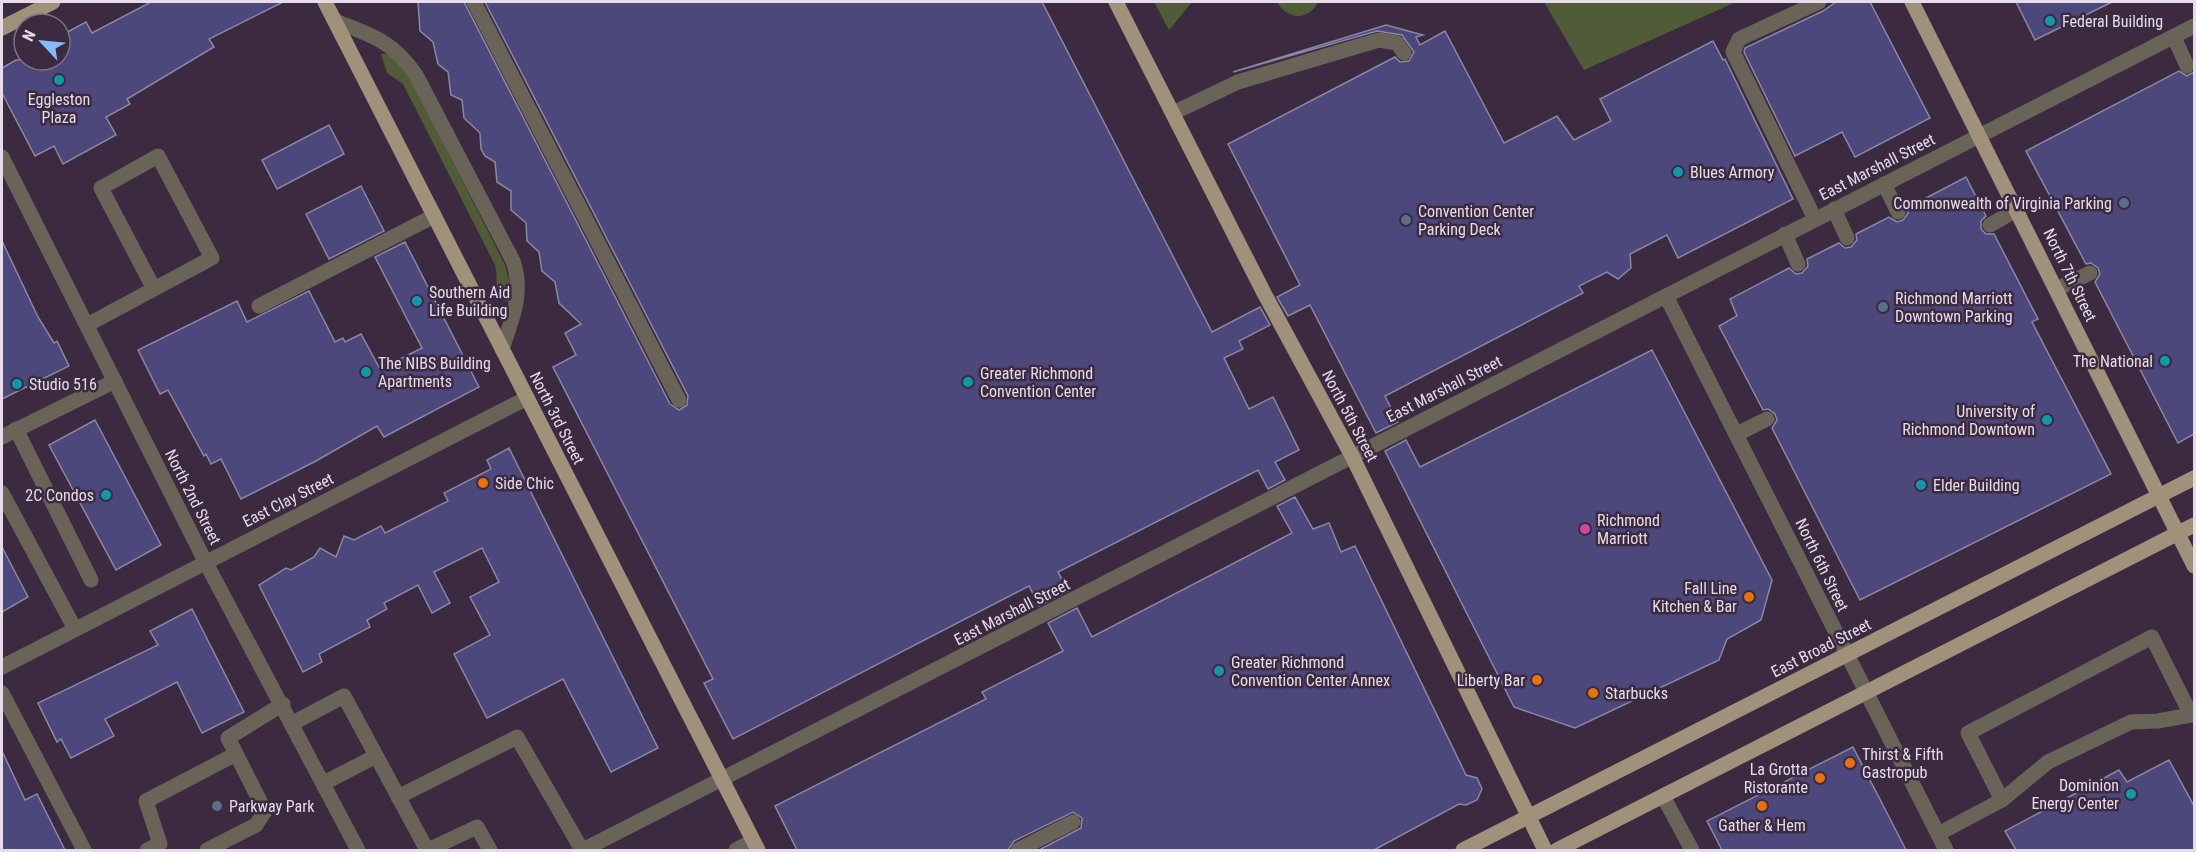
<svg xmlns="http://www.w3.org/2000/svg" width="2196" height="852" viewBox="0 0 2196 852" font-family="'Roboto Condensed',sans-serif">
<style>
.green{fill:#505b38}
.building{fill:#4d487b;stroke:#8887a4;stroke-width:1.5}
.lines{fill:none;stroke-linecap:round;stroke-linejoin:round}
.minor{stroke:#6a6357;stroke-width:15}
.major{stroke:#a0917a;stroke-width:15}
.culture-dot{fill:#0f9aa8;stroke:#3c2b40;stroke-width:2}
.service-dot{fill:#5c6f8a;stroke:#3c2b40;stroke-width:2}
.food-dot{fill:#e8710a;stroke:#3c2b40;stroke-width:2}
.hotel-dot{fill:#d1479c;stroke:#3c2b40;stroke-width:2}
.labels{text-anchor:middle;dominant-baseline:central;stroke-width:5;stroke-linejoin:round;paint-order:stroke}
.poi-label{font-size:16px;fill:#e6dbe8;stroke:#3c2b40;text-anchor:start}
.street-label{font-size:16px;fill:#e6dbe8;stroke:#3c2b40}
</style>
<rect width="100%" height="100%" fill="#3c2b40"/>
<g class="green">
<polygon points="1154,2 1192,2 1169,30"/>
<path d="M1277,2h41c-9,19 -31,18 -41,0z"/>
<polygon points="1544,2 1736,2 1584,70"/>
<path d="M381,54h8l20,21 96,190 6,23 -1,12 -3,2c-15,-7 -8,-24 -12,-37l-92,-181 -16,-11z"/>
</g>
<g class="building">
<polygon points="151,2 283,2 209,39 214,47 127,99 130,104 106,117 116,135 63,164 54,146 35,156 2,93 2,68 16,60 60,60 60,36 86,22 92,33"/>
<polygon points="418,2 464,2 670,404 679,410 687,405 688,396 485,2 1042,2 1212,332 1260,307 1270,325 1239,341 1243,349 1224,358 1249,409 1273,397 1299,450 1275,462 1285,480 1268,489 1258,470 1058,572 1068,591 1039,606 1029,586 733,739 704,683 713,679 553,367 576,355 565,333 581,324 559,303 555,282 542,271 539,252 527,241 526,223 511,210 511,191 497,182 495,162 485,156 481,149 480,133 464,118 462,100 451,95 448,72 438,64 433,42 420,31"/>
<polygon points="1836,2 1870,2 1930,118 1855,157 1842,132 1795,156 1744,52 1745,48 1823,11"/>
<polygon points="2016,2 2112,2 2035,40"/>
<polygon points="1386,25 1423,35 1416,37 1420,45 1445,31 1504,143 1557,116 1574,140 1611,121 1600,99 1713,41 1723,60 1725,59 1793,199 1678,258 1667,235 1630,254 1631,268 1618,279 1607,272 1579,286 1583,293 1385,396 1398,422 1376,433 1310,305 1288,316 1277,297 1300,285 1228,144 1395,57 1400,62 1409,61 1414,52 1402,35 1377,31 1233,72"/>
<polygon points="2179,71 2187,76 2194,72 2194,434 2178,443 2095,282 2100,274 2098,268 2091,263 2086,264 2026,151"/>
<polygon points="329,125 344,154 277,189 262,160"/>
<polygon points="1966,177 1986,216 1981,221 1981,229 1986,234 1994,234 2038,319 2032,322 2111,474 1860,600 1772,428 1777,420 1775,414 1768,409 1763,410 1719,326 1737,316 1730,299 1789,268 1796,274 1802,273 1808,266 1807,259 1839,243 1845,248 1851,247 1857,240 1856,234 1889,217 1897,222 1903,220 1908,213 1907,208"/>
<polygon points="361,186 384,231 329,259 306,214"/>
<polygon points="2,241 38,317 54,343 57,341 69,366 2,399"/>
<polygon points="405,242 479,387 384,437 377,426 316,461 241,499 221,459 211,464 206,454 204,456 168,390 160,394 138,350 237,301 247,322 309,291 335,342 343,338 345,342 361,334 380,369 422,348 375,257"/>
<polygon points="1652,350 1772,580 1761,620 1727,639 1719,660 1575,728 1514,707 1385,451 1406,440 1420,467"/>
<polygon points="95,420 161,545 116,570 49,445"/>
<polygon points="509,448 658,748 611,772 563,679 487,718 454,654 490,635 470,597 499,582 482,548 434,572 450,603 432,613 418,585 384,603 387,609 367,620 370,627 319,654 322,662 303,672 259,585 286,568 291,570 314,557 320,548 336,557 344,536 354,540 381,526 385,533 448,501 444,493 491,469 487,460"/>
<polygon points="1295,497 1313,529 1329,523 1341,552 1355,546 1466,775 1477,778 1482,789 1477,800 1466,805 1459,804 1374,850 1039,850 1081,828 1082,818 1073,812 1014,841 1008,850 797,850 775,806 986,699 982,692 1063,651 1048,623 1077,608 1092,637 1292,533 1277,506"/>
<polygon points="2,547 28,597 2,612"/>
<polygon points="192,609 244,712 202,733 177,682 105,719 114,736 71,758 61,739 57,742 38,703 158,645 150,631"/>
<polygon points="1853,747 1906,850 1722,850 1707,821"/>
<polygon points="2,751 25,800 37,794 65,850 2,850"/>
<polygon points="2169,760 2194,806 2194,850 2016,850 2005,831 2119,770 2127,782"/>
</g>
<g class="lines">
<g class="minor">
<polyline points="474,2 679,400"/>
<path d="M335,21c37,15 57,19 81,54l97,186c11,32 -1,58 -11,88"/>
<polyline points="2174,37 2187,66"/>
<polyline points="1173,113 1238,82 1379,40 1397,43 1404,53"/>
<polyline points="2,157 206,563 358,850"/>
<polyline points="1884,184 1898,212"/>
<polyline points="1834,209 1847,238"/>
<polyline points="1815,219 1733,52 1739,39 1819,2"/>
<polyline points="1990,225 2018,209"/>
<polyline points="1785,234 1798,264"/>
<polyline points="2057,289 2090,273"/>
<polyline points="1666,296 1946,850"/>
<polyline points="259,306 434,216"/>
<polyline points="87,325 212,258 158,156 101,188 154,289"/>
<polyline points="16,429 91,580"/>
<polyline points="1737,434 1767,419"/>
<polyline points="2,437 115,381"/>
<polyline points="2,493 75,629"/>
<polyline points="2,667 527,398"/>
<polyline points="2,693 84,850"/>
<polyline points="293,723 344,696 427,850"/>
<polyline points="324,783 376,756"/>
<polyline points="398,797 517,737 582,850"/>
<polyline points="1664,798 1692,850"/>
<polyline points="2002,800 2048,762 2131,722 2158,721 2191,715"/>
<polyline points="1938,834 2002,800 1968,733 2152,637 2191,715 2194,713"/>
<polyline points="147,850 160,844 146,801 236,754"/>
<polyline points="207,850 256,825 265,811 228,738 283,704"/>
<polyline points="428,850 477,827 490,850"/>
<polyline points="583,850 2194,26"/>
<polyline points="736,850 753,841"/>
<polyline points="1018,850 1073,822"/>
</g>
<g class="major">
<polyline points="325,2 758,850"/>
<polyline points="1116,2 1264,293 1352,456 1545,850"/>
<polyline points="1912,2 2194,566"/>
<polyline points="2,28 53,2"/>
<polyline points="1463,850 2194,478"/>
<polyline points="1557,850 2194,525"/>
</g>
</g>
<g class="culture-dot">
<circle cx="2050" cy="21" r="6"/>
<circle cx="59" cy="80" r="6"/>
<circle cx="1678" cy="172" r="6"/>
<circle cx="417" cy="301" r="6"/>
<circle cx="2165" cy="361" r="6"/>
<circle cx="366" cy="372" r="6"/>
<circle cx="968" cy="382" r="6"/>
<circle cx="17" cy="384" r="6"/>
<circle cx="2047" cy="420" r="6"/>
<circle cx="1921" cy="485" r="6"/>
<circle cx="106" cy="495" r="6"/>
<circle cx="1219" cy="671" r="6"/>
<circle cx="2131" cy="794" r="6"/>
</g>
<g class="service-dot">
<circle cx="2124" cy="203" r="6"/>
<circle cx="1406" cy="220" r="6"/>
<circle cx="1883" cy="307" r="6"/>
<circle cx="217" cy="806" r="6"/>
</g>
<g class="food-dot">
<circle cx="483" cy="483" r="6"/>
<circle cx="1749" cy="597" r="6"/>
<circle cx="1537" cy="680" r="6"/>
<circle cx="1593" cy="693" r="6"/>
<circle cx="1850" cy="763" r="6"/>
<circle cx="1820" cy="778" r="6"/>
<circle cx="1762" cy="806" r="6"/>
</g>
<circle class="hotel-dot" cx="1585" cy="529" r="6"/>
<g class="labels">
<g class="poi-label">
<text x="2062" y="21">Federal Building</text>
<text x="59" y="99" text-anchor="middle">Eggleston<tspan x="59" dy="18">Plaza</tspan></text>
<text x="1690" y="172">Blues Armory</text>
<text x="2112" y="203" text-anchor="end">Commonwealth of Virginia Parking</text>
<text x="1418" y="211">Convention Center<tspan x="1418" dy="18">Parking Deck</tspan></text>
<text x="429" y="292">Southern Aid<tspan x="429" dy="18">Life Building</tspan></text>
<text x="1895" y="298">Richmond Marriott<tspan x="1895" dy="18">Downtown Parking</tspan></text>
<text x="2153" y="361" text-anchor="end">The National</text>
<text x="378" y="363">The NIBS Building<tspan x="378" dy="18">Apartments</tspan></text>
<text x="980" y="373">Greater Richmond<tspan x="980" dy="18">Convention Center</tspan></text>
<text x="29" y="384">Studio 516</text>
<text x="2035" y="411" text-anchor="end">University of<tspan x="2035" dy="18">Richmond Downtown</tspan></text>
<text x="495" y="483">Side Chic</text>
<text x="1933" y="485">Elder Building</text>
<text x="94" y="495" text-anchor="end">2C Condos</text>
<text x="1597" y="520">Richmond<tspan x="1597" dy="18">Marriott</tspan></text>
<text x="1737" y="588" text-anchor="end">Fall Line<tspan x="1737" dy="18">Kitchen &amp; Bar</tspan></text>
<text x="1231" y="662">Greater Richmond<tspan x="1231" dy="18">Convention Center Annex</tspan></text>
<text x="1525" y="680" text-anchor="end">Liberty Bar</text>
<text x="1605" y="693">Starbucks</text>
<text x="1862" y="754">Thirst &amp; Fifth<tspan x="1862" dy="18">Gastropub</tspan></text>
<text x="1808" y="769" text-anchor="end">La Grotta<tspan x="1808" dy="18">Ristorante</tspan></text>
<text x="2119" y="785" text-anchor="end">Dominion<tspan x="2119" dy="18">Energy Center</tspan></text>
<text x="229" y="806">Parkway Park</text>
<text x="1762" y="825" text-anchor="middle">Gather &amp; Hem</text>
</g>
<g class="street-label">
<text transform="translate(1877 167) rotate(-27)">East Marshall Street</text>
<text transform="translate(2070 275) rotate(64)">North 7th Street</text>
<text transform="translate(1444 389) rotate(-27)">East Marshall Street</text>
<text transform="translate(1350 416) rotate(62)">North 5th Street</text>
<text transform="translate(557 418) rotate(63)">North 3rd Street</text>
<text transform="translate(193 497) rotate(63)">North 2nd Street</text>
<text transform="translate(288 500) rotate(-27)">East Clay Street</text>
<text transform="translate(1822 565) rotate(64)">North 6th Street</text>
<text transform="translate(1012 612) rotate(-27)">East Marshall Street</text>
<text transform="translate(1821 648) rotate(-27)">East Broad Street</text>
</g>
</g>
<rect width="2196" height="852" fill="none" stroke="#e6dbe8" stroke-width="6"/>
<g transform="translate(42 42) rotate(296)"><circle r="28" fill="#3c2b40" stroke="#807183" stroke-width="1.5"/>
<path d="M0-4.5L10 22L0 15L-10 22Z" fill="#80bdfa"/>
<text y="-9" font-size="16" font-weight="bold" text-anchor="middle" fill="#e6dbe8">N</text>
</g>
</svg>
